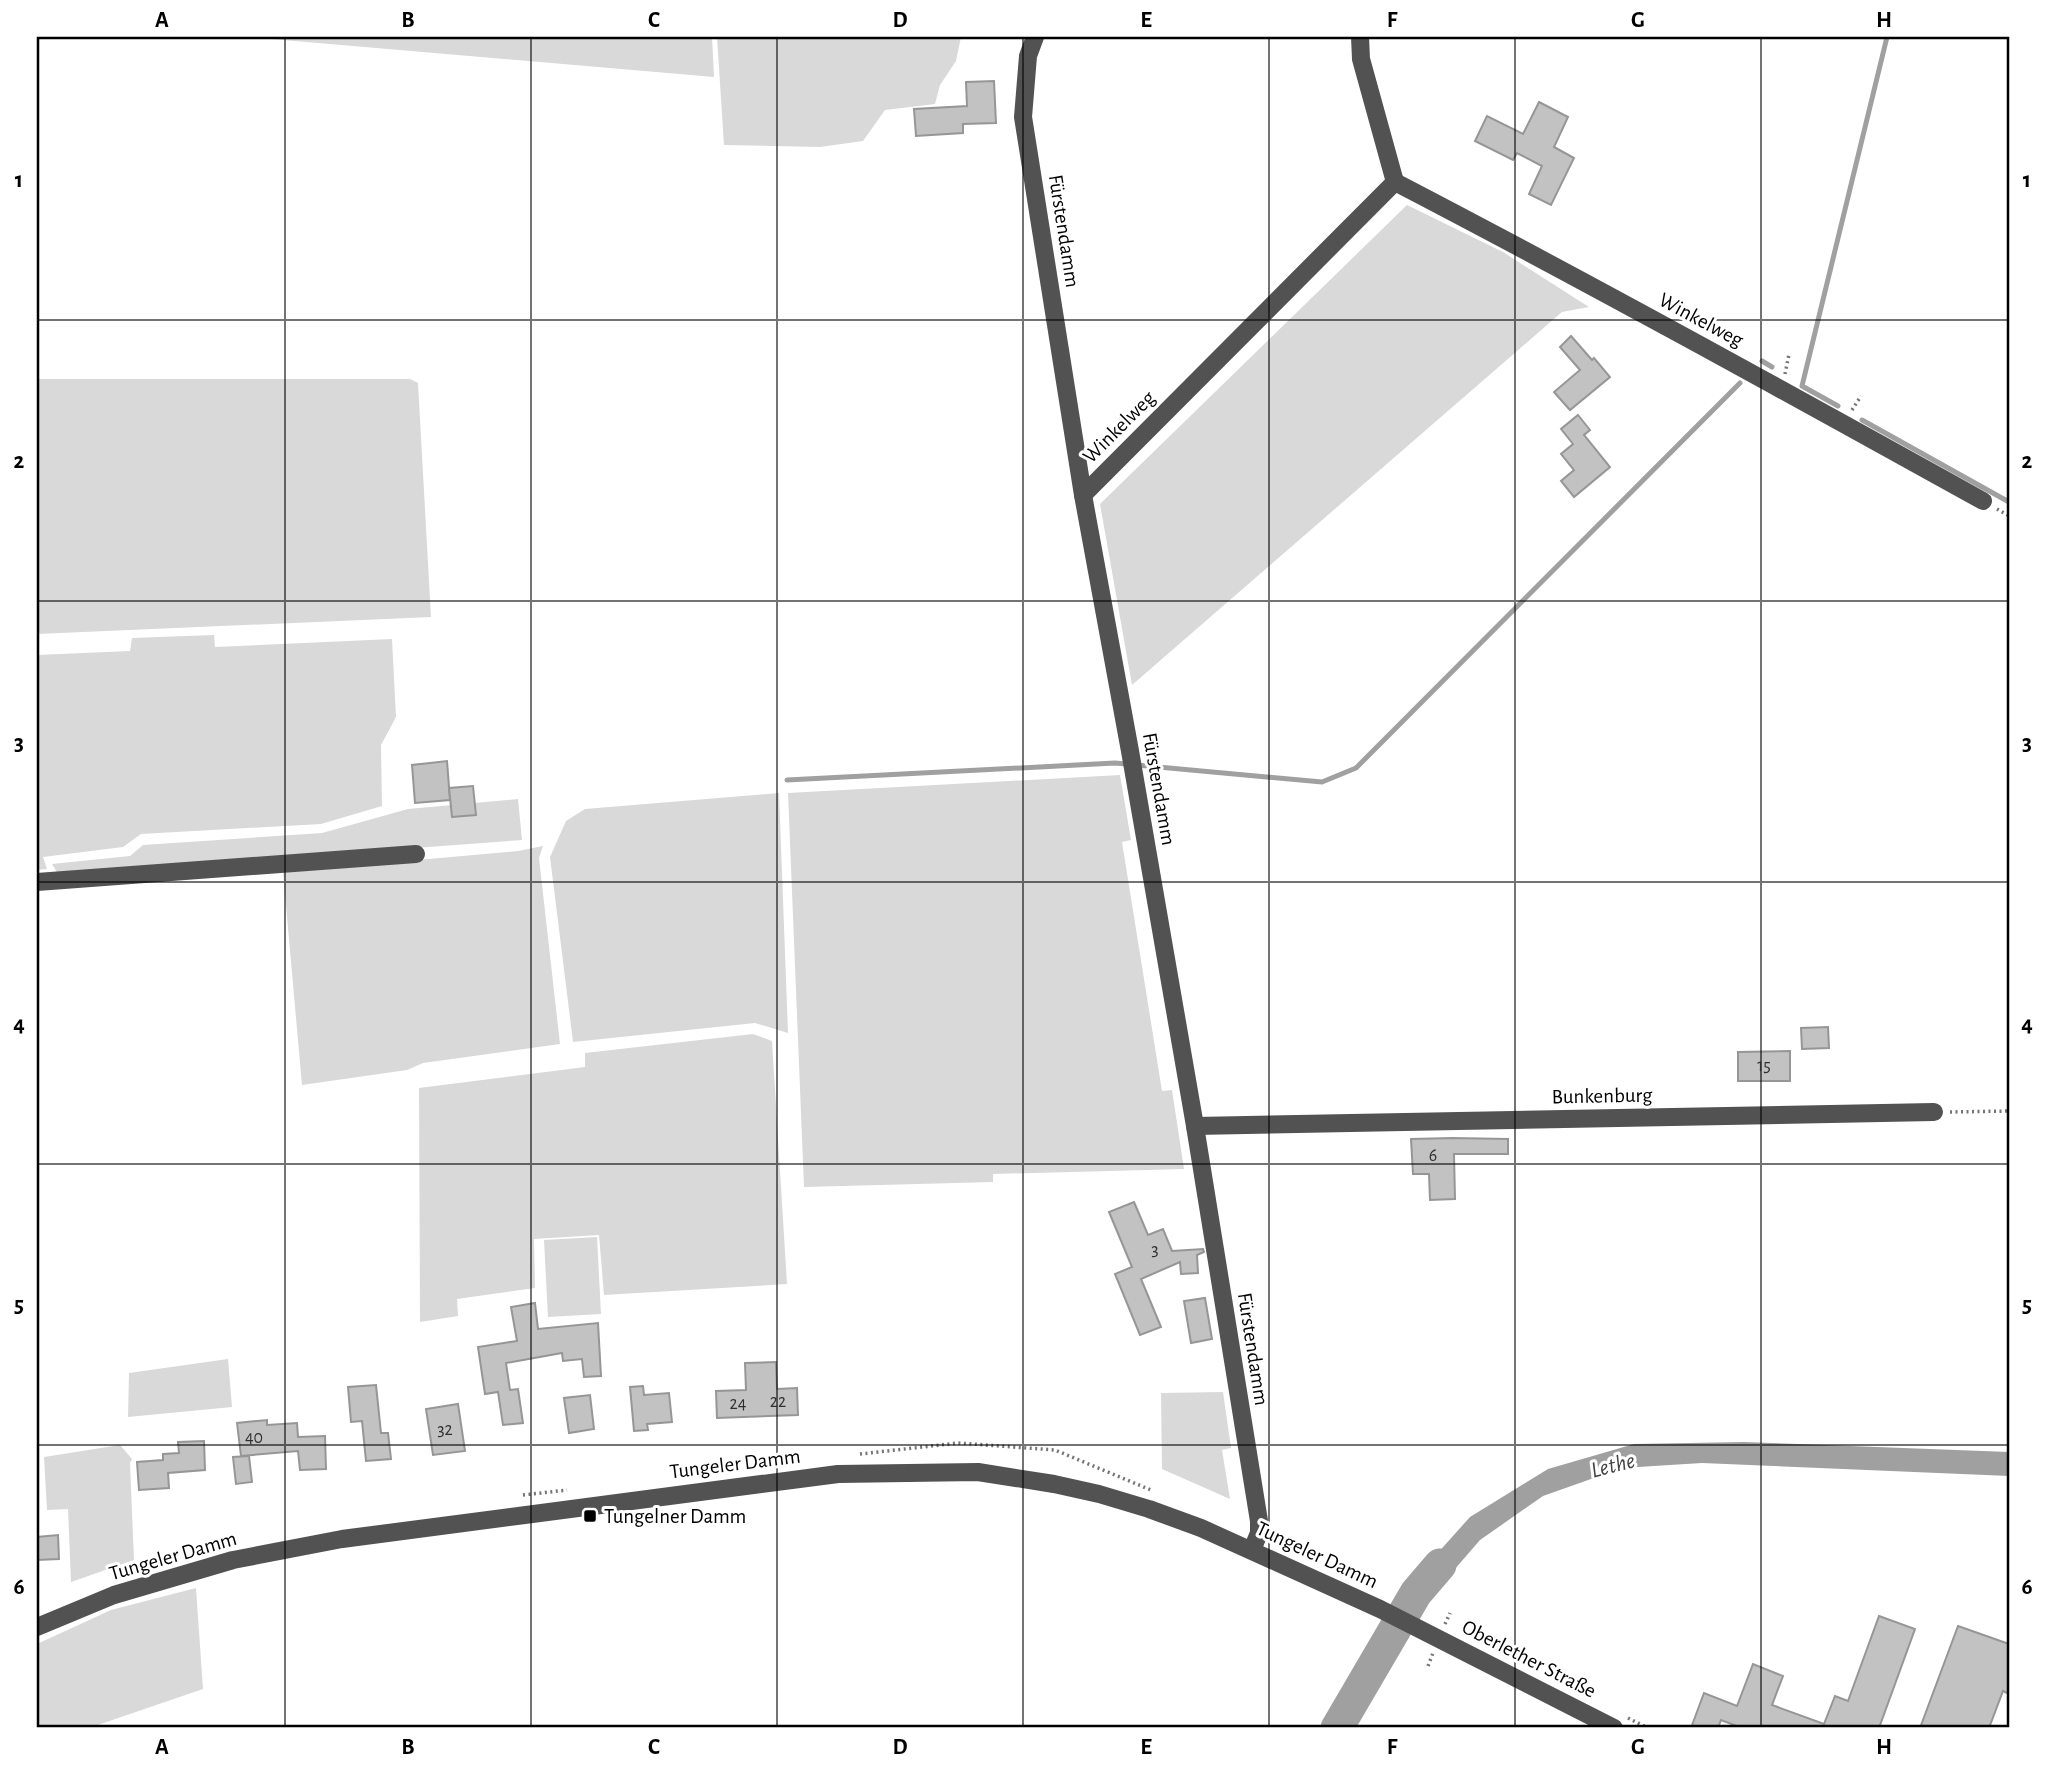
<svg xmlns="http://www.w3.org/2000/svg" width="2046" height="1765" viewBox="0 0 2046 1765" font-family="'Alegreya Sans',sans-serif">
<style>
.green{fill:#d9d9d9}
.water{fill:#a0a0a0}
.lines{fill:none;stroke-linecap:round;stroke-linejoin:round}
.stream{stroke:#a0a0a0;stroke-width:5}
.river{stroke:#a0a0a0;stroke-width:33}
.building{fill:#c2c2c2;stroke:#969696;stroke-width:2}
.path{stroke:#747474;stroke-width:3.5;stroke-dasharray:2 3.5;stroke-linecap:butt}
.minor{stroke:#525252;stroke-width:18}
.grid{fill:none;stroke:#000;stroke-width:2;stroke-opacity:0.55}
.poi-dot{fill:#000;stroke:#fff;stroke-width:2.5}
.labels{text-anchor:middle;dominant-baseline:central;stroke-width:6;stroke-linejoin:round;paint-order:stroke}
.number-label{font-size:18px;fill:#303030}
.street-label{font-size:21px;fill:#000;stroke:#fff}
.poi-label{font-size:21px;fill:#000;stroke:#fff;text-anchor:start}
.water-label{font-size:23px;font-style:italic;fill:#414141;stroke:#fff}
.neatline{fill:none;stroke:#000;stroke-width:2.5}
.grid-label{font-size:23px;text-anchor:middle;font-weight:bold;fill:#000}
</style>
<rect width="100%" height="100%" fill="#fff"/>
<g class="green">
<polygon points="247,37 712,37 714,77"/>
<polygon points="717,37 961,37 956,61 940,85 935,104 885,110 863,141 820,147 724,145"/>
<polygon points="1407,205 1503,252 1589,307 1562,312 1132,685 1100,504"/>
<polygon points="37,379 410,379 418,383 431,617 37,634"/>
<polygon points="214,635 215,647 392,639 396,717 381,745 382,806 321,824 141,834 123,847 43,857 47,869 37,870 37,655 130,651 132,638"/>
<polygon points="1120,775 1131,840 1122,842 1162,1091 1172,1090 1184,1169 993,1174 993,1182 804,1187 788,793"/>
<polygon points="779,793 788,1033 755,1023 573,1042 550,857 566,821 585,809"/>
<polygon points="518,799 522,840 58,874 52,864 130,856 143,845 322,833 408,809"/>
<polygon points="543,846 539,858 560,1044 423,1063 407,1070 302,1085 283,872 518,851"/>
<polygon points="753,1034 772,1041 787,1284 604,1295 599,1235 534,1239 535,1288 457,1299 458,1316 420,1322 419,1088 585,1067 585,1053"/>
<polygon points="597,1237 601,1314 548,1317 544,1240"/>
<polygon points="228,1359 232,1407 128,1417 129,1373"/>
<polygon points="1223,1392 1231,1448 1222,1450 1230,1499 1162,1469 1161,1393"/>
<polygon points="120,1445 132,1459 130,1463 134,1560 71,1582 68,1509 47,1510 44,1457"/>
<polygon points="196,1588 203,1689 89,1728 37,1728 37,1644 111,1610"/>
</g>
<polygon class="water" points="1744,1442 2009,1452 2009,1476 1702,1463 1622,1468 1543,1496 1480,1540 1422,1607 1400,1595 1470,1517 1548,1469 1634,1444"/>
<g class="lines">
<g class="stream">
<polyline points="1762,361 1772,367"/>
<polyline points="1838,406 1802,386 1887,37"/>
<polyline points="1862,420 2009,502"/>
<polyline points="787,780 1115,763 1322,782 1356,768 1740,383"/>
</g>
<polyline class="river" points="1337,1728 1416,1593 1440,1565"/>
</g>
<g class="building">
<polygon points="994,81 996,123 963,124 963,133 916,136 914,109 967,106 966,82"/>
<polygon points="1539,102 1568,117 1554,147 1574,158 1551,205 1529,194 1542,166 1517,153 1513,160 1475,141 1487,116 1523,134"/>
<polygon points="1571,336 1592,360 1594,358 1610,377 1570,410 1554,392 1580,370 1560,347"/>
<polygon points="1578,415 1590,430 1584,435 1610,467 1574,497 1561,481 1574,470 1561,454 1573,444 1561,429"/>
<polygon points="447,761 450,800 415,803 412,765"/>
<polygon points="473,786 476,815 452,817 449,788"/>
<polygon points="1828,1027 1829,1048 1802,1049 1801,1028"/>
<polygon points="1790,1051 1790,1081 1738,1081 1738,1052"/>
<polygon points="1453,1138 1508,1139 1508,1154 1454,1154 1455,1199 1430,1200 1429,1174 1413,1174 1411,1139"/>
<polygon points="1134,1202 1148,1235 1163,1229 1172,1251 1203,1249 1204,1252 1197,1255 1198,1273 1181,1274 1180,1262 1141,1279 1161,1327 1140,1335 1115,1274 1132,1267 1109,1212"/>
<polygon points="1205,1298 1212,1339 1191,1343 1184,1301"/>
<polygon points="535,1303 538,1329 598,1323 601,1376 584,1377 582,1359 563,1361 562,1353 506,1363 510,1390 518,1389 523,1423 503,1425 498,1392 485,1394 478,1347 517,1341 511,1307"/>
<polygon points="776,1362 777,1389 797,1388 798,1415 717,1418 716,1391 746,1390 745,1363"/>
<polygon points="376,1385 381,1433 388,1433 391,1459 366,1461 362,1421 351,1422 348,1387"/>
<polygon points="643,1386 644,1395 669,1393 672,1422 647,1424 648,1430 634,1431 630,1387"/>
<polygon points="590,1395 594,1429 569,1433 564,1398"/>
<polygon points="458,1404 465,1451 433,1455 426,1409"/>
<polygon points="267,1420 267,1425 297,1423 298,1437 325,1436 326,1469 300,1470 298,1451 241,1456 237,1423"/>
<polygon points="204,1441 205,1470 168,1473 169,1488 139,1490 137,1462 163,1460 163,1454 179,1453 178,1442"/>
<polygon points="249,1456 252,1482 236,1484 233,1457"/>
<polygon points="58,1535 59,1559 37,1560 37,1537"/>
<polygon points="1879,1616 1915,1629 1879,1728 1742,1728 1721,1720 1718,1728 1691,1728 1704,1693 1737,1706 1753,1664 1783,1676 1772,1705 1824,1724 1835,1696 1848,1701"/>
<polygon points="1958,1626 2009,1644 2009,1694 2003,1691 1989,1728 1920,1728"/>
</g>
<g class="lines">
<g class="path">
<polyline points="1785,374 1789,354"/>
<polyline points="1852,410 1861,396"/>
<polyline points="1997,509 2009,516"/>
<polyline points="1950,1112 2009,1111"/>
<polyline points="860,1454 958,1443 1055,1450 1151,1490"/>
<polyline points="523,1495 567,1490"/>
<polyline points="1445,1624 1450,1613"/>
<polyline points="1428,1666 1433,1653"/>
<polyline points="1628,1718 1648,1728"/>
</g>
<g class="minor">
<polyline points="1035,37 1028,56 1023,117 1083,495 1130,751 1195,1126 1259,1521 1259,1533 1252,1550"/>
<path d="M1395,182c198,103 393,211 588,319"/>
<polyline points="1083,495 1395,182 1361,59 1360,37"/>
<polyline points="37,882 416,854"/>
<polyline points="1195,1126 1934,1112"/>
<polyline points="37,1627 114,1595 233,1560 342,1539 838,1474 978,1472 1054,1484 1099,1494 1149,1509 1201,1528 1380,1609 1614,1728"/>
</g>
</g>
<path class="grid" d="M285,37v1691M531,37v1691M777,37v1691M1023,37v1691M1269,37v1691M1515,37v1691M1761,37v1691M37,320h1972M37,601h1972M37,882h1972M37,1164h1972M37,1445h1972"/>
<rect class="poi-dot" x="583" y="1509" width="14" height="14" rx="3.5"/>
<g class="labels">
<g class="number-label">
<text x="1764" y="1066">15</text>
<text x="1433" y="1156">6</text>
<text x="1155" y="1250">3</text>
<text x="778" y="1402">22</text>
<text x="738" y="1404">24</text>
<text x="445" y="1430">32</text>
<text x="254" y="1438">40</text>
</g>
<g class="street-label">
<text transform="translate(1064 231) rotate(81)">Fürstendamm</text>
<text transform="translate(1701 320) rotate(28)">Winkelweg</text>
<text transform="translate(1119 427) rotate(-45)">Winkelweg</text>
<text transform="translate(1159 789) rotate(80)">Fürstendamm</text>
<text transform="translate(1602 1096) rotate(-1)">Bunkenburg</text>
<text transform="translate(1253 1349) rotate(81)">Fürstendamm</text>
<text transform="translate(735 1464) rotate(-7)">Tungeler Damm</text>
<text transform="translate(1317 1555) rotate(25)">Tungeler Damm</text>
<text transform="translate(173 1556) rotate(-16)">Tungeler Damm</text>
<text transform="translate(1529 1659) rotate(27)">Oberlether Straße</text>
</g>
<g class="poi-label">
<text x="604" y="1516">Tungelner Damm</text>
</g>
<g class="water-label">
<text transform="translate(1613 1466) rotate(-14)">Lethe</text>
</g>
</g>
<rect width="2046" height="1765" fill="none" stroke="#ffffff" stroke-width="77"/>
<rect x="38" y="38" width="1970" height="1688" class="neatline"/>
<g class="grid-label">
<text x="162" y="27">A</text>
<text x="408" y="27">B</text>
<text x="654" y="27">C</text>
<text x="900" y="27">D</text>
<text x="1146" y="27">E</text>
<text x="1392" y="27">F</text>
<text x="1638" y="27">G</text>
<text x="1884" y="27">H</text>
<text x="19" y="187">1</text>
<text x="2027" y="187">1</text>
<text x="19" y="468">2</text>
<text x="2027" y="468">2</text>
<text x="19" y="750">3</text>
<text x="2027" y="750">3</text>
<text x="19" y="1031">4</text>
<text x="2027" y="1031">4</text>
<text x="19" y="1312">5</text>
<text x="2027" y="1312">5</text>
<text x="19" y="1594">6</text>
<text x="2027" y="1594">6</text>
<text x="162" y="1754">A</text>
<text x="408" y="1754">B</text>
<text x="654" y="1754">C</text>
<text x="900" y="1754">D</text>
<text x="1146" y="1754">E</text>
<text x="1392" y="1754">F</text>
<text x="1638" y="1754">G</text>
<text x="1884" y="1754">H</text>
</g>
</svg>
